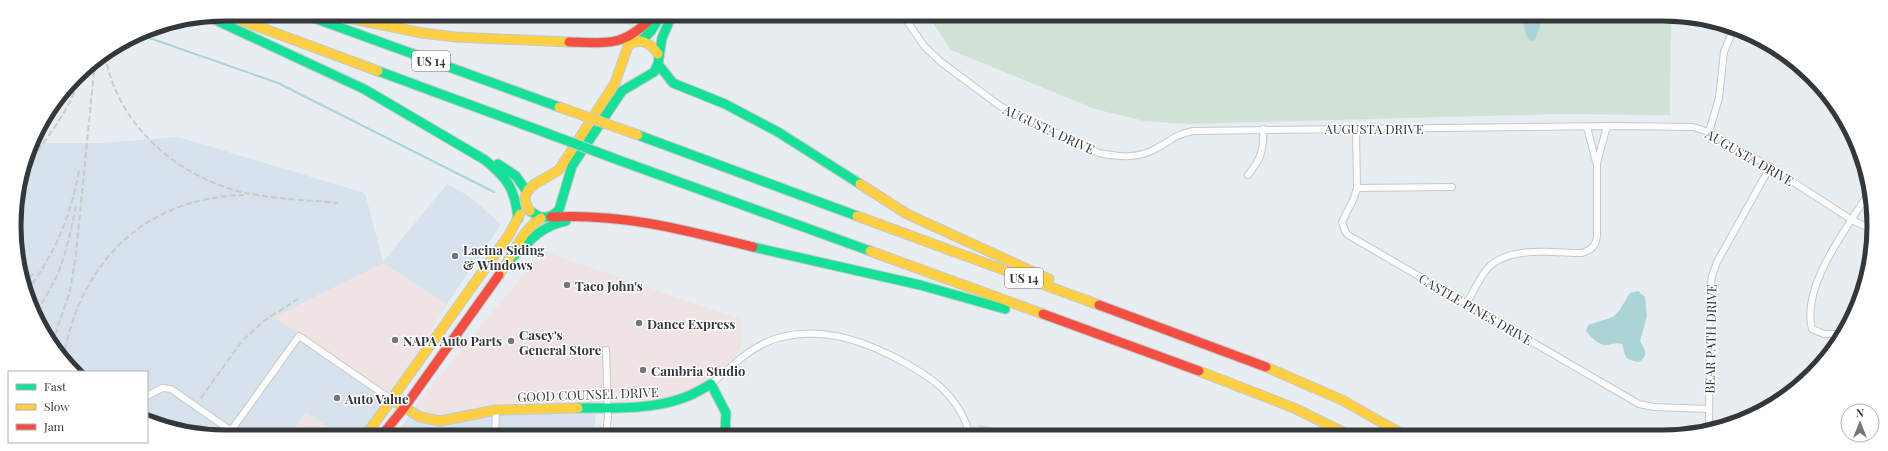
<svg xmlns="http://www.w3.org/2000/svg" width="1888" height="451" viewBox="0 0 1888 451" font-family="'Playfair Display',serif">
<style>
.commercial{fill:#efe3e3}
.built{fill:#d7e2ec}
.green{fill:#d0e1d6}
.water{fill:#abd4d7}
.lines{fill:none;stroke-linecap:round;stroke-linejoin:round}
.stream{stroke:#abd4d7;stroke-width:2}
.street-casing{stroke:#c5c9cc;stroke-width:8}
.fast-casing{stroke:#c5c9cc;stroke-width:11}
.slow-casing{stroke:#c5c9cc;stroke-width:11}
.jam-casing{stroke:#c5c9cc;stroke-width:11}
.street{stroke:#fcfcfd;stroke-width:6}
.fast{stroke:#16e098;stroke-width:9}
.slow{stroke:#ffcf43;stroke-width:9}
.jam{stroke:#f24e42;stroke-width:9}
.rail{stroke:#c9cacc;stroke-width:2;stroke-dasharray:6 3;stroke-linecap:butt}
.fast-bridge-casing{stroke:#c7c9cb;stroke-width:11;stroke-linecap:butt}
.slow-bridge-casing{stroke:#c7c9cb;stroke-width:11;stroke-linecap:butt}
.fast-bridge{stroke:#16e098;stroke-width:9}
.slow-bridge{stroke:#ffcf43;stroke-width:9}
.poi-dot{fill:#73777b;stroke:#fff;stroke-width:1.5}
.labels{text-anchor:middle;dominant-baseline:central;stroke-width:3;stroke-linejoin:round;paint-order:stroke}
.shield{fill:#fff;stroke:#717476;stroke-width:1}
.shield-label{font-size:12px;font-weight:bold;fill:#34383b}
.street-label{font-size:13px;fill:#34383b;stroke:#fff}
.poi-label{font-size:13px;font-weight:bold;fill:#34383b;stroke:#fff;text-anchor:start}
.rim{fill:none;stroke:#34383b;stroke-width:5}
</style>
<rect width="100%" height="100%" fill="#e8edf2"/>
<g class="commercial">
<polygon points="543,251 742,320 740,352 703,384 683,394 660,401 598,407 516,404 461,410 448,414 429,414 419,410 417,404"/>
<polygon points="383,263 447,304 393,396 274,317"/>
<polygon points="306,412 341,435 290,435"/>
</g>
<g class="built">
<polygon points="598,14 641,15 633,27"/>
<polygon points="178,137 365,193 383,262 447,184 469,196 501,224 447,304 383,263 274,317 393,396 358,435 341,435 306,412 290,435 198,435 147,418 147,372 78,372 58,354 21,280 14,211 33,143 100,143"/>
<polygon points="417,404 419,410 429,414 448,414 461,410 516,404 596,407 594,435 396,435"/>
</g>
<g class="green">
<polygon points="928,15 1671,16 1670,115 1558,114 1188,124 1144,121 1095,109 951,50"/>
<polygon points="979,425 1040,435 979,435"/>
</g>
<g class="water">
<path d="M1524,16h25l-7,4 -7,20 -4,1c-6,-4 -9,-18 -7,-25z"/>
<path d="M1638,291l7,6 2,19 -7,25c5,8 9,15 -1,21 -16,-3 -13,-5 -17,-18 -6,-2 -10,1 -16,1 -8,0 -15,-8 -20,-14l2,-6 25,-8 6,-6 11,-18z"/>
</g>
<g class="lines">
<polyline class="stream" points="138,34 278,83 494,192"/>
<defs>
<g id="street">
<path d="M903,15l21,31 17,16 59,44 99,47c20,4 40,6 58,-5 15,-8 17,-13 36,-17l423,-5 77,1 16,5 61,35 82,53 19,9"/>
<polyline points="1587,127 1596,162"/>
<polyline points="1356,129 1357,188 1354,198 1342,222 1345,231 1348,235 1639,404 1654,407 1709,409"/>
<polyline points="1709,132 1719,98 1724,52 1733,30"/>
<path d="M1248,175c13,-16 16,-25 15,-46"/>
<polyline points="1357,188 1452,187"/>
<path d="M1467,303c6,-11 12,-24 20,-34 21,-24 66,-16 95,-16 9,-3 14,-7 15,-17v-73l10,-37"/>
<path d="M1841,334h-17l-12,-5c-11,-43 34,-99 56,-135"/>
<polyline points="606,350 608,417 606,435"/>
<path d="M711,384c21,-18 40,-38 67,-46 41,-11 78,0 114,18 37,19 66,37 78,79"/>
<polyline points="147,396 162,388 171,389 237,435"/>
<polyline points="1709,429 1710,293 1712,276 1717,262 1770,167"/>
<polyline points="228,435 299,336 392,400"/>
<polyline points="495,435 496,410"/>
</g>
<g id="fast">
<polyline points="303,14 559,107"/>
<path d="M209,17l155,72 121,71c23,19 30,29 33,59"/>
<polyline points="641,41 651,31 661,15"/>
<polyline points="658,64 673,83 725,104 778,132 860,184"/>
<polyline points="378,71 549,134"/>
<polyline points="638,135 857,216"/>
<polyline points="621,161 870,251"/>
<polyline points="498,164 516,176 527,192"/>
<polyline points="530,211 540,217 547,217 553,215 559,210 572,166 622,91 654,72 658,64 662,38 672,15"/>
<polyline points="753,247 920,285 1005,309"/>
<path d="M511,259c19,-18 28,-32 55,-38"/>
<path d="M578,408c35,0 72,2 105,-10 10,-3 19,-9 28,-14l15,29 -1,22"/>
</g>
<g id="slow">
<polyline points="224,14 378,71"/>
<polyline points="329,14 422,33 456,37 569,42"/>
<polyline points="860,184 907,214 1049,279"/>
<path d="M530,211l-4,-7 -1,-7 3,-7 7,-6 24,-14 56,-87 13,-37c11,-10 23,-3 30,8"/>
<polyline points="857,216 1099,305"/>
<polyline points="870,251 1043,314"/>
<path d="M499,275c14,-19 21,-43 42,-57"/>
<polyline points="1266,367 1342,400 1404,435"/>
<polyline points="1199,371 1294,408 1349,435"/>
<polyline points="392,400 420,417 440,421 496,410 578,408"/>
<polyline points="366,435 509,235 520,214"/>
</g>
<g id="jam">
<path d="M569,42c40,1 56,5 85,-27"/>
<path d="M551,217c71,-4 134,13 202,30"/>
<polyline points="1099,305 1266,367"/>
<polyline points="1043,314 1199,371"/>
<polyline points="382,435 404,408 499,275"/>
</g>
</defs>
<use href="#street" class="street-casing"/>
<use href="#fast" class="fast-casing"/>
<use href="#slow" class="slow-casing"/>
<use href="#jam" class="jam-casing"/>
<use href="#street" class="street"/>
<use href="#fast" class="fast"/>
<use href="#slow" class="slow"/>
<use href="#jam" class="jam"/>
<g class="rail">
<path d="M105,55c12,69 70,120 136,137 32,7 66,8 97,11"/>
<polyline points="32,146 51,122"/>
<path d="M27,165c21,-29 45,-57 54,-92"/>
<polyline points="23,284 36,271"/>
<path d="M27,291c27,-36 44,-75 52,-120"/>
<path d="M36,311c26,-35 31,-63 40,-105"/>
<polyline points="52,343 70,291 76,254 95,61"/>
<path d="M62,358c6,-19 10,-40 19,-58 31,-67 89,-103 163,-105"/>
<polyline points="201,398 242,341 265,320 298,299"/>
</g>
<defs>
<polyline id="fast-bridge" points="549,134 621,161"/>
<polyline id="slow-bridge" points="559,107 638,135"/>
</defs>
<use href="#fast-bridge" class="fast-bridge-casing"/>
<use href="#slow-bridge" class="slow-bridge-casing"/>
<use href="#fast-bridge" class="fast-bridge"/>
<use href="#slow-bridge" class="slow-bridge"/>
</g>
<g class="poi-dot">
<circle cx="455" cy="256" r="4"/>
<circle cx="567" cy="285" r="4"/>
<circle cx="639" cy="323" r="4"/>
<circle cx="395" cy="340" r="4"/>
<circle cx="511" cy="341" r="4"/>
<circle cx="643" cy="370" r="4"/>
<circle cx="337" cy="398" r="4"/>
</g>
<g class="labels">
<g class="shield">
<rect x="412" y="51" width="38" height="20" rx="3"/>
<rect x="1005" y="268" width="38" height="20" rx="3"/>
</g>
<g class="shield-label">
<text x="431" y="61">US 14</text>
<text x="1024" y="278">US 14</text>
</g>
<g class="street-label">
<text x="1374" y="128">AUGUSTA DRIVE</text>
<text transform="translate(1049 129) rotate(25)">AUGUSTA DRIVE</text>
<text transform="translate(1750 157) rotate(30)">AUGUSTA DRIVE</text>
<text transform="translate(1476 309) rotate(30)">CASTLE PINES DRIVE</text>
<text transform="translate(1710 339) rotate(-89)">BEAR PATH DRIVE</text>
<text transform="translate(588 394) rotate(-2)">GOOD COUNSEL DRIVE</text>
</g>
<g class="poi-label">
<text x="463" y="249">Lacina Siding<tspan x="463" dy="15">&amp; Windows</tspan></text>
<text x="575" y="285">Taco John's</text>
<text x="647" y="323">Dance Express</text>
<text x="519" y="334">Casey's<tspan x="519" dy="15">General Store</tspan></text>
<text x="403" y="340">NAPA Auto Parts</text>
<text x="651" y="370">Cambria Studio</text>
<text x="345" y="398">Auto Value</text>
</g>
</g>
<path d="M0 0H1888V451H0ZM225 21H1663A204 204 0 0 1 1867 225V226A204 204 0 0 1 1663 430H225A204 204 0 0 1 21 226V225A204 204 0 0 1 225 21Z" fill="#fff" fill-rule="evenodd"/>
<path class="rim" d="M225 21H1663A204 204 0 0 1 1867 225V226A204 204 0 0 1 1663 430H225A204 204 0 0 1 21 226V225A204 204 0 0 1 225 21Z"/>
<rect x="8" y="371" width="140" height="72" fill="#ffffff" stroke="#aeafb1"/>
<rect x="16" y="384" width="20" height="6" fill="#16e098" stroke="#aeafb1"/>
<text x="44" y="391" font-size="12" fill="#34383b">Fast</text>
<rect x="16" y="404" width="20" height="6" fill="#ffcf43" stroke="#aeafb1"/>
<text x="44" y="411" font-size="12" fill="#34383b">Slow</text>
<rect x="16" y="424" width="20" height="6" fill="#f24e42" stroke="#aeafb1"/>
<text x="44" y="431" font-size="12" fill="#34383b">Jam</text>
<g transform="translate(1860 423)"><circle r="19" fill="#ffffff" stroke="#aeafb1"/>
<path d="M0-3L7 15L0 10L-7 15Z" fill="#73777b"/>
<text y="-6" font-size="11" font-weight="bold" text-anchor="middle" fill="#34383b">N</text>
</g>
</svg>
